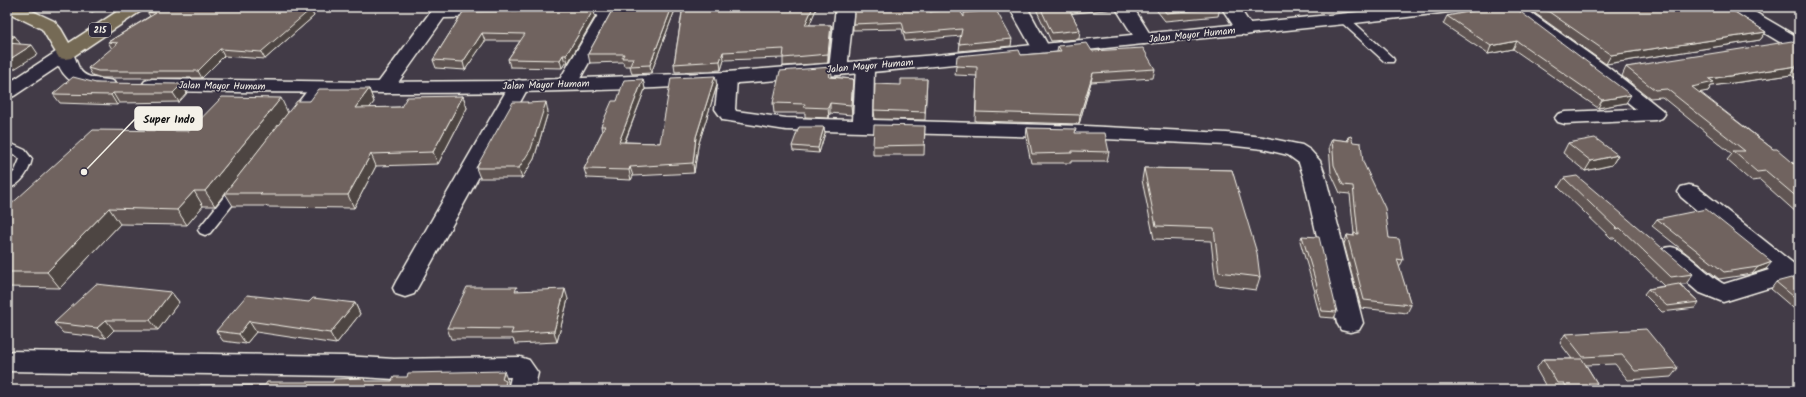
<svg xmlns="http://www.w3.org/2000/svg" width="1806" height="397" viewBox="0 0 1806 397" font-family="Kalam,sans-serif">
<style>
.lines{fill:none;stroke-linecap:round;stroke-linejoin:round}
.lane-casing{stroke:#f4f1e8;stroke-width:3}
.street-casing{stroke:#f4f1e8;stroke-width:3}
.secondary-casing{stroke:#f4f1e8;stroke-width:3}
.primary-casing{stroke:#f4f1e8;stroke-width:3}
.lane{fill:#2f2a3d;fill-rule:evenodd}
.street{fill:#2f2a3d;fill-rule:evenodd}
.secondary{fill:#2f2a3d;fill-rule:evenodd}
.primary{fill:#756a55;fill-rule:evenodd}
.wall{fill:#605552;stroke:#f4f1e8}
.shaded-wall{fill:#4e4542;stroke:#f4f1e8}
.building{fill:#70635f;stroke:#f4f1e8}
.labels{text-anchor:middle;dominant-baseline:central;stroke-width:3.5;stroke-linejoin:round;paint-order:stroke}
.shield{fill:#2f2a3d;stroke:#b9b5b5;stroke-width:1}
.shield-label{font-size:9px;font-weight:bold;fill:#f4f1e8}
.street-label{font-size:10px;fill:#f4f1e8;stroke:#2f2a3d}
.leader{fill:none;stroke:#f4f1e8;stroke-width:1.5}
.callout-dot{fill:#f4f1e8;stroke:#2f2a3d;stroke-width:1.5}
.callout{fill:#f4f1e8;stroke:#f4f1e8;stroke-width:1.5}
.callout-label{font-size:11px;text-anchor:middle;font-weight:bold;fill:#111}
</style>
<rect width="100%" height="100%" fill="#423b47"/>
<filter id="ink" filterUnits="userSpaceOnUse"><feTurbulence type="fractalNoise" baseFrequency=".025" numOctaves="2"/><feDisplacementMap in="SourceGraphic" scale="8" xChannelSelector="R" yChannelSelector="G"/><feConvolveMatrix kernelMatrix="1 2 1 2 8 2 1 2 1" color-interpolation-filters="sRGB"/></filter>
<g filter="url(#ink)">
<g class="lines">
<defs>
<g id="lane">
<polygon points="1345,17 1349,18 1393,58 1394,60 1393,62 1385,62 1341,22 1340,20 1341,18"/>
<polygon points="315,85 319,86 321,88 319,90 298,117 290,117 288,115 290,113 311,86"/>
<path d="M7,142l18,8 7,9c-3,13 -11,26 -25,30v-10l8,-8 5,-12 -3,-3 -10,-5z"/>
<polygon points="240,182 245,183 246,186 245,189 210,233 205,235 200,233 198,230 200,227 235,183"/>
</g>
<g id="street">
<polygon points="434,7 493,7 498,8 501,12 498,16 492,17 444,18 392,91 385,93 378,91 375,87"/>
<polygon points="558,7 620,7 577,84 574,88 567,90 560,88 557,84 598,15 564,16 558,15 555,11"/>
<polygon points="836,7 854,7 847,69 845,73 838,75 831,73 829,69"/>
<polygon points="1009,7 1027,7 1051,51 1048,55 1042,56 1036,55"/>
<polygon points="1115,7 1133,7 1153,39 1150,43 1144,44 1138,43"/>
<polygon points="1221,7 1239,7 1254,30 1251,34 1245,35 1239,34"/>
<polygon points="1503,7 1523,7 1609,68 1662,110 1665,114 1662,118 1655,120 1565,124 1558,122 1555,118 1558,114 1565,112 1636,109 1595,76 1506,11"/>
<polygon points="865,61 872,63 874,67 873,120 1085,126 1227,133 1263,137 1302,145 1310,150 1320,161 1325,175 1363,323 1359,330 1350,332 1341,330 1337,323 1303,175 1299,163 1288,155 1263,149 1227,145 1085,138 786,130 723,120 715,109 719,78 721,74 728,72 735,74 737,78 735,109 736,111 786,118 853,120 856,67 858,63"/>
<polygon points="519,80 526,82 529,86 414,294 405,297 396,294 393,288 396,282 509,86 512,82"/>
<path d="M1689,185l8,2 102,81v19l-3,1 -11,-5 -62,19 -25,-10 -36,-31 -4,-6 4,-6c2,-1 6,-2 9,-2 13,1 38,30 53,37l45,-14 -88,-73 -3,-5 3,-5z"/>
<polygon points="7,351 344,356 394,359 520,357 529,360 538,373 534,390 508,390 511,377 394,379 344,376 7,371"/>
</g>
<g id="secondary">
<path d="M1407,7h51l-3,4 -6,1c-102,13 -204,22 -306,32 -162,17 -324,36 -488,44 -167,7 -335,5 -503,3l-7,-2 -3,-4 3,-4 7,-2 216,3 144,-1 215,-9 209,-17z"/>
<polygon points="1725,7 1746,7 1799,38 1799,51 1793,50 1728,11"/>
<path d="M65,49l6,1c4,6 5,12 8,18 6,12 22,10 34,13l3,4 -3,4c-21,5 -45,-3 -54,-23l-45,30 -7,2v-14l52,-34z"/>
</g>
<polygon id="primary" points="7,7 24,7 54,21 61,29 69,43 124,7 144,7 141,11 71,58 65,59 59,58 42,29 7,12"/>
</defs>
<use href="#lane" class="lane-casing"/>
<use href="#street" class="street-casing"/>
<use href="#secondary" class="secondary-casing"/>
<use href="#primary" class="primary-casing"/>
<use href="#lane" class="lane"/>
<use href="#street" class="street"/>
<use href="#secondary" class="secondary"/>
<use href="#primary" class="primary"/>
</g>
<g class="wall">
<polygon points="81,7 103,7 92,12"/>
<polygon points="154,7 316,7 311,11 314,16 265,59 224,56 202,78 102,78 92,75 88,68 112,49 108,42 150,16 147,12"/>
<polygon points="614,7 817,7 809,25 831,25 831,34 828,63 783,66 783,58 724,60 721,70 675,72 674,64 682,12 675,10 651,73 632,74 630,66 624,66 623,62 590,63 588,54"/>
<polygon points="1035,7 1115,7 1114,9 1071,13 1080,30 1079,39 1051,41"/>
<polygon points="1154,7 1219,7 1220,8 1218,16 1165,21"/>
<polygon points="1530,7 1727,7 1766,32 1760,40 1606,64 1529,9"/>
<polygon points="1771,7 1789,7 1774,9"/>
<polygon points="1470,8 1626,103 1598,108 1513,49 1488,54 1443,24 1447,16 1468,12"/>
<polygon points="463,12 595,17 568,63 565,63 562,68 510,67 508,59 520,41 485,41 465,70 436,68 433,60"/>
<polygon points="930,12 964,17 1012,39 1011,46 959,51 961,36 905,41 902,29 853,30 853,24"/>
<polygon points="1058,46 1092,51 1155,69 1153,78 1091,82 1079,124 975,121 977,76 955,75 956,66 1021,55 1057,52"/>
<polygon points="1799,46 1799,77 1795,78 1791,75 1711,86 1708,91 1700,92 1773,149 1799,168 1799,221 1795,218 1798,214 1760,180 1751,181 1727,160 1732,154 1662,97 1650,98 1622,76 1626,67"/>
<polygon points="715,76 717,85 698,146 694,173 633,176 631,180 587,178 584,169 602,132 601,126 617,101 643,79 645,89 625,142 660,143"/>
<polygon points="832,76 832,77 853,79 853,88 852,115 830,113 829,118 805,117 805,113 774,113 773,103"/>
<polygon points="927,79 925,120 875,119 874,110 901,85"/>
<polygon points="96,83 187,93 179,102 119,103 117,105 60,103 53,94"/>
<polygon points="369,89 374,102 369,108 401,107 463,96 467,108 438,164 376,166 354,208 267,207 266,206 233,206 225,193 267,139 215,206 203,206 187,225 120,224 60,288 7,287 7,208 189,131 288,113 310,101"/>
<polygon points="528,103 548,112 534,159 522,178 480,178 476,168"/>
<polygon points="925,126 924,155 873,155 873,146"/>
<polygon points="1027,128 1075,133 1109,152 1107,161 1071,161 1071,163 1031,163 1026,138"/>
<polygon points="825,133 819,153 793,151 792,146"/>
<polygon points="1348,137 1363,162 1389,238 1403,260 1399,268 1411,305 1407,313 1361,308 1344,244 1347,235 1353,236 1354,234 1350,194 1340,193 1331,173 1329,146 1332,139 1347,141"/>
<polygon points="1568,143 1618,155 1612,165 1585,171 1563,153"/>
<polygon points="1144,168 1232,170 1260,277 1256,290 1216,285 1211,241 1154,239 1142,180"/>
<polygon points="1564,178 1693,274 1686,284 1680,284 1699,302 1695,308 1662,312 1644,294 1648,289 1664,286 1614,238 1611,238 1558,187"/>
<polygon points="1657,219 1766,269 1752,274 1719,279 1652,226"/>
<polygon points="1302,236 1337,312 1334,318 1320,317 1314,294 1315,292 1300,241"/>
<polygon points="1799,281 1799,313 1771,289 1776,282"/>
<polygon points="518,291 568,299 557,342 515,344 513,339 451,339 447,328"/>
<polygon points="171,292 179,302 158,330 114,330 106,338 63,333 54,323"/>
<polygon points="309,302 355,303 360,314 336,344 256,332 246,344 223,341 216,331"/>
<polygon points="1565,334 1678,368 1671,377 1628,380 1615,364 1586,365 1597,383 1593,389 1593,390 1548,390 1536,369 1543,359 1572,359 1560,343"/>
</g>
<g class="shaded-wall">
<polygon points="89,7 103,7 92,12"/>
<polygon points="306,7 316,7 311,11 314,16 265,59 261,52"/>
<polygon points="672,7 675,7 675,10 651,73 650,65"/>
<polygon points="813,7 817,7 806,33 805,25"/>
<polygon points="1067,7 1115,7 1114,9 1066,14"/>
<polygon points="594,9 595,17 568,63 566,55"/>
<polygon points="831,25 831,34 828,63 828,54"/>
<polygon points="1766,32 1760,40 1606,64 1611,55"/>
<polygon points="482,33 485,41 465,70 463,62"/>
<polygon points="15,36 21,45 7,47 7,41"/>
<polygon points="1517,41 1513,49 1488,54 1491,46"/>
<polygon points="32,45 38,54 8,73 7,71 7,61"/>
<polygon points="220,49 224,56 202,78 198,71"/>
<polygon points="723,52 724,60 721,70 720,61"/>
<polygon points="563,55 565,63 562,68 560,60"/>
<polygon points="1797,66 1791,75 1711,86 1708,91 1687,95 1692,87 1709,79"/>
<polygon points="831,67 832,76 830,87 829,77"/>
<polygon points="1093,73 1091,82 1079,124 1080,115"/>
<polygon points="1799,73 1799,77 1795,78"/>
<polygon points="715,76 717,85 698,146 694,173 693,163 696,137"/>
<polygon points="643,79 645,89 621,151 619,142"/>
<polygon points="853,79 853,88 852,115 851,105"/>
<polygon points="182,84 187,93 179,102 173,93"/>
<polygon points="369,89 374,102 360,121 355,108"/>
<polygon points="113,93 119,103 117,105 111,95"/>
<polygon points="1631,95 1626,103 1598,108 1602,100"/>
<polygon points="463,96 467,108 438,164 433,152"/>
<polygon points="281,98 288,113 215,206 205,191"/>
<polygon points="546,102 548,112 534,159 522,178 519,168"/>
<polygon points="830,103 830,113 829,118 828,108"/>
<polygon points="824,127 825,133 819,153 818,148"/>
<polygon points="371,154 376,166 354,208 348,195"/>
<polygon points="1618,155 1612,165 1585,171 1591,161"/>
<polygon points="630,167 633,176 631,180 629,170"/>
<polygon points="194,191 203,206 187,225 177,210"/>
<polygon points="109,208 120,224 60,288 47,272"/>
<polygon points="1772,262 1766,269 1752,274 1758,267"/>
<polygon points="565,289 568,299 557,342 554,331"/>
<polygon points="171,292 179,302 158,330 150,320"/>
<polygon points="355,303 360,314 336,344 330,333"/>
<polygon points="106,320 114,330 106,338 97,328"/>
<polygon points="249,321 256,332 246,344 239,334"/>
<polygon points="504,371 508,382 508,384 510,390 504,390 502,379"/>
</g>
<g class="building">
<polygon points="154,7 306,7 303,9 311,9 261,52 220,49 198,71 98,71 88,68 118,43 108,42 156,13 147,12"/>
<polygon points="614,7 672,7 650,65 630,66 633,58 622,58 624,54 588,54"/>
<polygon points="683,7 813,7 805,25 831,25 828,54 783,58 784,49 723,52 720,61 674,64"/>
<polygon points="855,7 929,7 930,12 958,8 964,17 964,13 996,10 1012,39 959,44 962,29 905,34 902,22 853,24"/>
<polygon points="1040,7 1068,7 1080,30 1052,33"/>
<polygon points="1162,7 1219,7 1220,8 1166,13"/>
<polygon points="1477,7 1514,7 1631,95 1602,100 1517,41 1491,46 1447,16 1473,11 1470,8"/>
<polygon points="1542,7 1727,7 1766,32 1611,55"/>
<polygon points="594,9 566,55 563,55 560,60 508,59 525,34 482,33 463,62 433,60 463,12"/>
<polygon points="7,35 15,36 7,41"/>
<polygon points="1792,41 1799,46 1799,68 1797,66 1709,79 1714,82 1692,87 1773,149 1777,149 1799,168 1799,199 1766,171 1757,172 1733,151 1745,151 1667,89 1655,90 1626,67"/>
<polygon points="7,43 32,45 7,61"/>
<polygon points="1087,43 1092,51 1143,48 1155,69 1093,73 1080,115 976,112 977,67 956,66 957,56 1019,50 1021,55 1059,52 1058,51 1061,51 1058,46"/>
<polygon points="831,67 829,77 853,79 851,105 830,103 828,108 804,107 805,104 773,103 780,71"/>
<polygon points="715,76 696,137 693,163 630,167 629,170 584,169 605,126 601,126 612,101 617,101 624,80 643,79 619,142 660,143 671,78"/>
<polygon points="73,77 96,83 182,84 173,93 113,93 111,95 53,94"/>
<polygon points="901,79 927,79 925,112 874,110 875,84 901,85"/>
<polygon points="319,89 369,89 355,108 401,107 407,97 463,96 433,152 371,154 348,195 260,195 262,193 225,193 297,101 310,101"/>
<polygon points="222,97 281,98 205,191 194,191 177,210 109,208 47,272 7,272 7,208 93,130 189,131"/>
<polygon points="513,102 528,102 527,103 546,102 531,149 519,168 476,168"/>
<polygon points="874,125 925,126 924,145 873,146"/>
<polygon points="799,127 824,127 818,148 792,146"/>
<polygon points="1027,128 1076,129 1075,133 1105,133 1109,152 1072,151 1072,153 1032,154"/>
<polygon points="1351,136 1353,142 1361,143 1363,162 1385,208 1389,238 1399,239 1403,260 1397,259 1411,305 1364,300 1347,235 1354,236 1354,233 1358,234 1353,186 1343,185 1334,165 1332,139 1349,141 1348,137"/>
<polygon points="1595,138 1618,155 1591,161 1568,143"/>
<polygon points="1144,168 1232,170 1257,253 1260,277 1219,272 1214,228 1156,226"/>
<polygon points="1577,176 1693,274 1671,277 1620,228 1617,229 1564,178"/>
<polygon points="1706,209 1772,262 1758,267 1724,272 1657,219"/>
<polygon points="1302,236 1319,237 1337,312 1322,311 1316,289 1318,289"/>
<polygon points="1791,278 1799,281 1799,301 1776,282"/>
<polygon points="96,284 171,292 150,320 106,320 97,328 54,323"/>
<polygon points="1679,284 1699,302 1667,306 1648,289"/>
<polygon points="467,287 517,287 515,291 565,289 554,331 511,334 513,329 447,328"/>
<polygon points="247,295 309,302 313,298 355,303 330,333 249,321 239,334 216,331"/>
<polygon points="1646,329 1678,368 1635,371 1622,355 1583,357 1565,334"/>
<polygon points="1543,359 1582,359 1597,383 1588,383 1593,390 1569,390 1564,383 1557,383"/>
<polygon points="504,371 502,379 506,381 504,390 196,390 200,385 265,385 267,382 333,382 334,379 364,378 365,381 392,381 394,377 407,377 408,373"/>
</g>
</g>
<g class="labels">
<rect class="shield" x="89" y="23" width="22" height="14" rx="3"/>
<g class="shield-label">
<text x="100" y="30">215</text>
</g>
<g class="street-label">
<text transform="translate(1192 35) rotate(-6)">Jalan Mayor Humam</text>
<text transform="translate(870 66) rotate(-5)">Jalan Mayor Humam</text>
<text transform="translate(546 85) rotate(-2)">Jalan Mayor Humam</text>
<text transform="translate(222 86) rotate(1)">Jalan Mayor Humam</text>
</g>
</g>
<path class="leader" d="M84 172L135 119"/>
<circle class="callout-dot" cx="84" cy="172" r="4"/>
<rect class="callout" x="135" y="107" width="67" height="23" rx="4"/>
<g class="callout-label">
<text x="169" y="123">Super Indo</text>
</g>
<rect width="1806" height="397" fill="none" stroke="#2f2a3d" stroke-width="24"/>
<rect x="12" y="12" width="1782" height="373" fill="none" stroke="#f4f1e8" stroke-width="1.5" filter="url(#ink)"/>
</svg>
